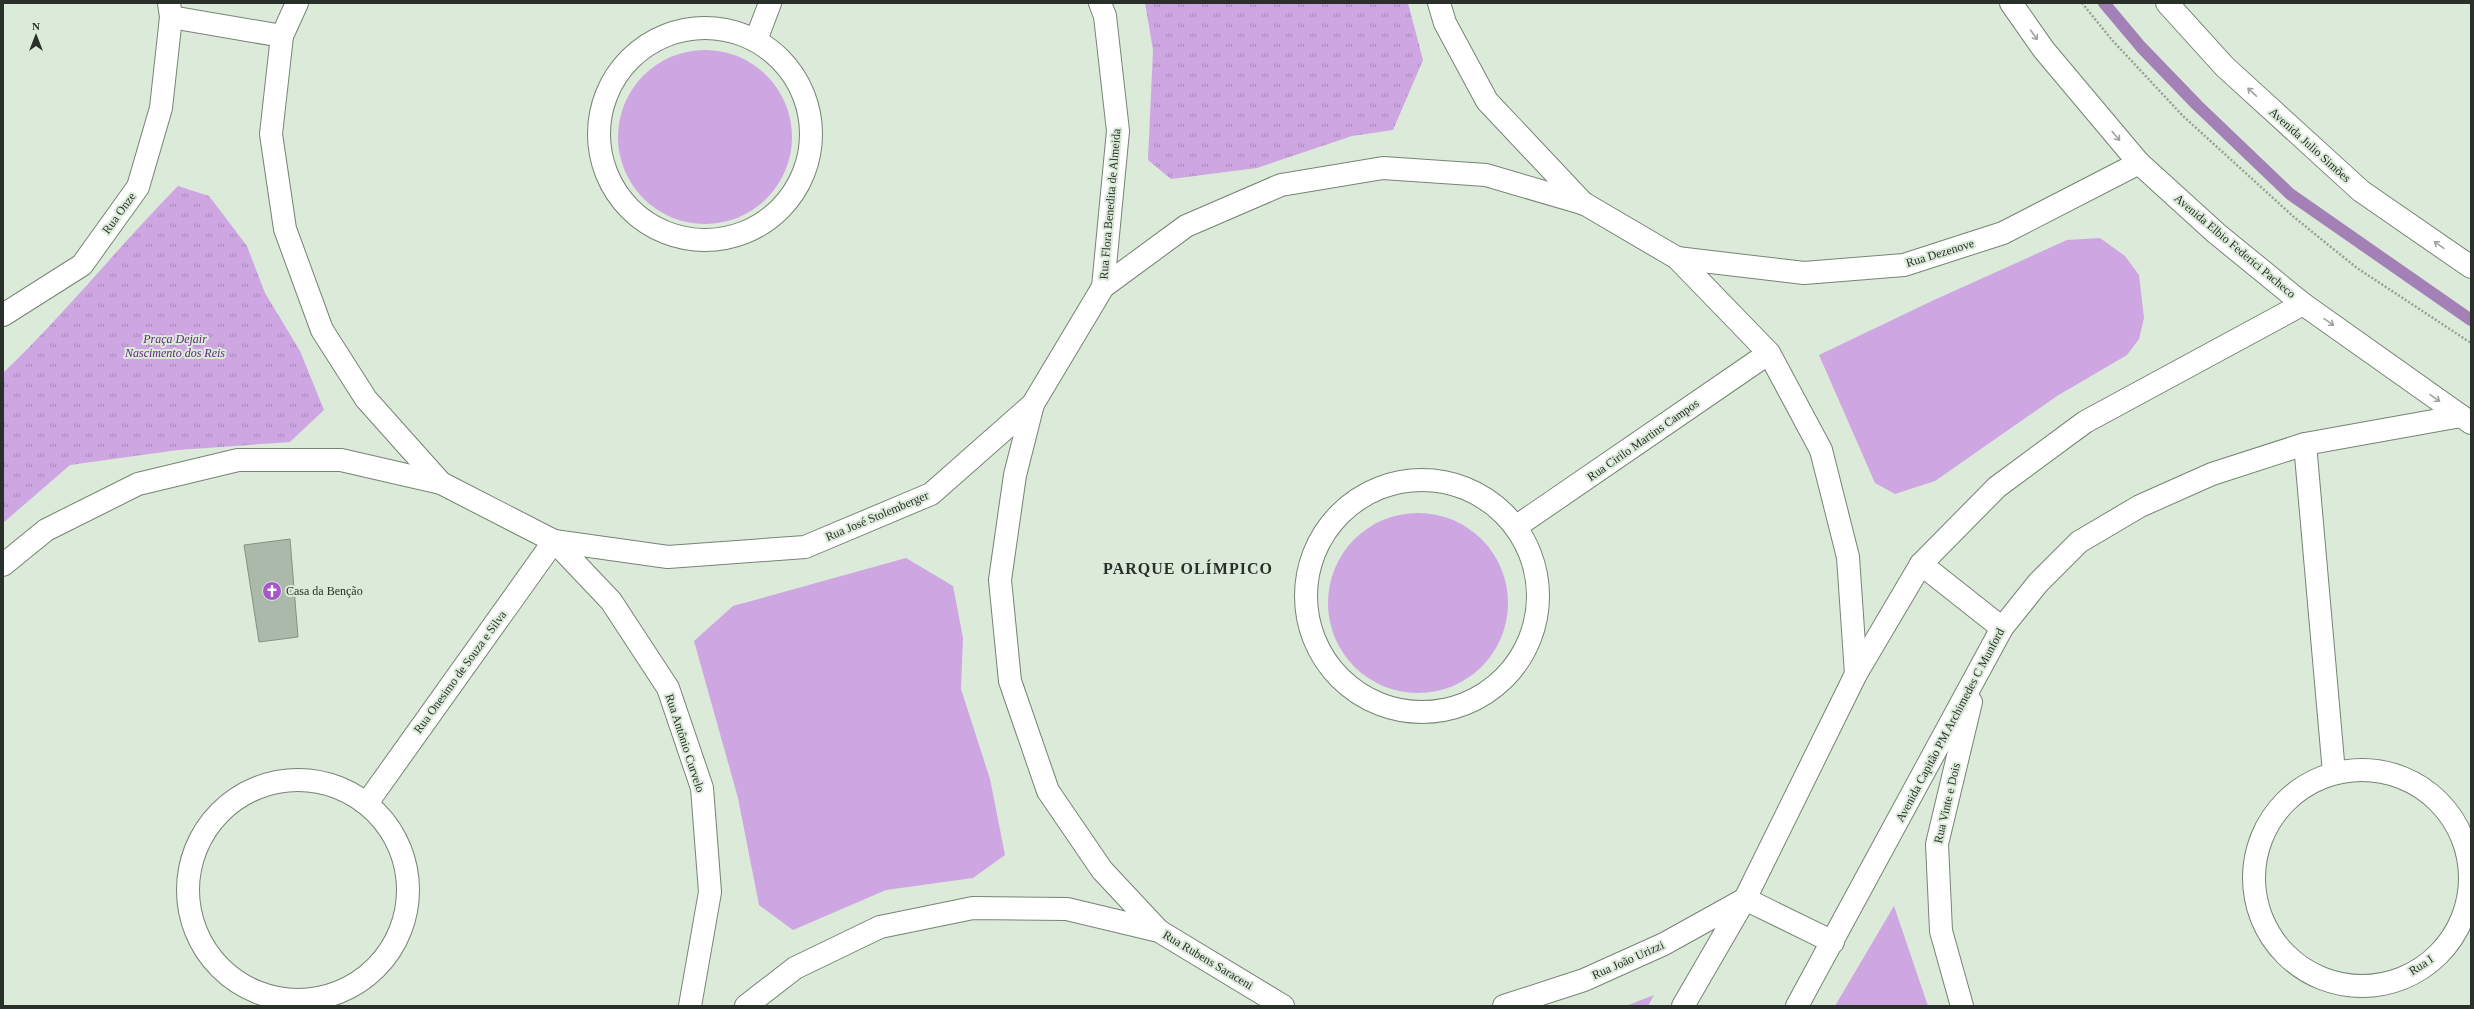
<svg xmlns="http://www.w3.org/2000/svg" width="2474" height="1009" viewBox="0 0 2474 1009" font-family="'Times New Roman',serif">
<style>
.grass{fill:#cea6e2}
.park{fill:url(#park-tufts)}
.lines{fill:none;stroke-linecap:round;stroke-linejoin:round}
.stream{stroke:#a380b6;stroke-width:12}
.building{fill:#aab9a9;stroke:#849282}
.minor-casing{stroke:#768474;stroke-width:24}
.primary-casing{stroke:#768474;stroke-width:24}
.path{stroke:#95a194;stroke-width:2.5;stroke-dasharray:2 2;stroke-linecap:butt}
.minor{stroke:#fff;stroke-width:22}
.primary{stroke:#fff;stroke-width:22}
.oneway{stroke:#9fa19f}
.labels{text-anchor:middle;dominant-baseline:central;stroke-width:4;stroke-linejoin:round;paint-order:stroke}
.street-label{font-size:12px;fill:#292f29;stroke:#dbead9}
.park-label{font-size:12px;font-style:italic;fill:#611f7c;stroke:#dbead9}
.poi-label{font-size:12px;fill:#292f29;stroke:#dbead9;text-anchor:start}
.district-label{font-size:16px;font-weight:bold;letter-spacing:1px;fill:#292f29;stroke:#dbead9}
</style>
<defs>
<pattern id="park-tufts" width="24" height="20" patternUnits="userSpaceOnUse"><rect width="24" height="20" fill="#cea6e2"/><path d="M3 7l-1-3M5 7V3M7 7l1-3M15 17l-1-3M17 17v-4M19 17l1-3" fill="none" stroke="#a788b7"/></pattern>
</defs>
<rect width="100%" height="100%" fill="#dbead9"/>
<g class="grass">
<circle cx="705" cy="137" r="87"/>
<polygon points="2100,238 2125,256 2139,275 2144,318 2139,339 2127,355 2057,396 1935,481 1895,494 1875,483 1819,355 1934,300 2067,240"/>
<circle cx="1418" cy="603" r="90"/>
<polygon points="906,558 953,586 963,638 961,689 990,779 1005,855 973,878 886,890 793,930 759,905 738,798 694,641 733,606"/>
<polygon points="1894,906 1928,1006 1835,1006"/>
<polygon points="1654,995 1648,1006 1626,1006"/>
</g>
<g class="park">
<polygon points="1145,3 1408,3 1423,60 1393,130 1352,136 1257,168 1171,179 1148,160 1153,50"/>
<path d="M178,186l31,10 38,50 18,47 35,58 24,59 -34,32 -112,8 -108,15 -67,58v-150c62,-59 115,-126 175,-187z"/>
</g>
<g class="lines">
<polyline class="stream" points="2104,3 2141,47 2197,105 2290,194 2471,320"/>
</g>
<polygon class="building" points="290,539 298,637 259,642 244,545"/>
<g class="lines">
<defs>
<g id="minor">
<polyline points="297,3 282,36 271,134 285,229 322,330 366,399 441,483"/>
<polyline points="1100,3 1105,16 1118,131 1103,287"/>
<polyline points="1439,3 1445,23 1487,101 1584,204"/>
<polyline points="171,17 282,36"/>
<circle cx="705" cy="134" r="106"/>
<polyline points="756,40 770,3"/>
<polyline points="1677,258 1804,273 1904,265 2003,233 2139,163"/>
<polyline points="3,315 82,265 138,187 161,108 171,17 169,3"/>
<polyline points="1033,404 1015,475 1000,580 1010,681 1048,791 1102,870 1159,931"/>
<polyline points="2305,444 2334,773"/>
<circle cx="1422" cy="596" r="116"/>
<polyline points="1517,526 1769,353"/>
<polyline points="554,541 668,557 805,547 931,494 1033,404 1103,287 1186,226 1281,185 1383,168 1486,175 1585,204 1677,258 1769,353 1821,450 1848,557 1856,674"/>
<polyline points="1921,564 2002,628"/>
<polyline points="3,565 46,530 138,484 238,460 341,460 441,483 554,541 611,601 668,688 702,788 710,892 690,1006"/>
<circle cx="2362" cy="878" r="108"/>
<circle cx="298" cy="890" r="110"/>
<polyline points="367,803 554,541"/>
<polyline points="746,1006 795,968 880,927 973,908 1067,909 1159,931 1283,1006"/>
<polyline points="1504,1006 1584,980 1664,944 1745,899 1833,942"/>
<polyline points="1683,1006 1745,899 1856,674 1921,564 1997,487 2085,422 2303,304"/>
<polyline points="1797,1006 2002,628 2038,583 2079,542 2140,506 2212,474 2305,444 2461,416"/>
<polyline points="1962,1006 1941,931 1937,844 1971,702"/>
</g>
<g id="primary">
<polyline points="2011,3 2044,50 2139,163 2216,233 2303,304 2471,423"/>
<polyline points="2167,3 2225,67 2361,191 2471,267"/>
</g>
</defs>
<use href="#minor" class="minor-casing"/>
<use href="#primary" class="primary-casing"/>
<polyline class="path" points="2082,3 2112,40 2183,116 2295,218 2357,268 2471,343"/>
<use href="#minor" class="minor"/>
<use href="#primary" class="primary"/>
</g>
<defs><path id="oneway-shaft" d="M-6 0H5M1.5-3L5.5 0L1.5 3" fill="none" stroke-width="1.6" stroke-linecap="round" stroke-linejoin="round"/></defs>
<g class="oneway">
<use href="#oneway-shaft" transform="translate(2034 35) rotate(55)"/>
<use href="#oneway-shaft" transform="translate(2252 92) rotate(-137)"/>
<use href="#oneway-shaft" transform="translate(2116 136) rotate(50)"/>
<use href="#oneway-shaft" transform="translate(2439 245) rotate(-145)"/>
<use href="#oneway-shaft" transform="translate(2329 322) rotate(35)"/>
<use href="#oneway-shaft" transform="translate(2435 398) rotate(35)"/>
</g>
<defs>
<symbol id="church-disc" viewBox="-11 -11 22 22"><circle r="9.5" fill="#a658c9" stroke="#dbead9"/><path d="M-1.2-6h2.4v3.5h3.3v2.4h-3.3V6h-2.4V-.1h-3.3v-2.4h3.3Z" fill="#fff"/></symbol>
</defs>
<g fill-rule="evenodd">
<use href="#church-disc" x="261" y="580" width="22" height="22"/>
</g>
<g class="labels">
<g class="street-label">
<text transform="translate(2310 145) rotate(42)">Avenida Julio Simões</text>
<text transform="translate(1110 204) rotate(-85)">Rua Flora Benedita de Almeida</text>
<text transform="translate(119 213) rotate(-54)">Rua Onze</text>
<text transform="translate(2235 246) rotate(40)">Avenida Elbio Federici Pacheco</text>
<text transform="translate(1940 253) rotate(-17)">Rua Dezenove</text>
<text transform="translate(1643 440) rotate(-35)">Rua Cirilo Martins Campos</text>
<text transform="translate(877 516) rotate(-23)">Rua José Stolemberger</text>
<text transform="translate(460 672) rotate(-54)">Rua Onesimo de Souza e Silva</text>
<text transform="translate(1950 725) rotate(-62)">Avenida Capitão PM Archimedes C Munford</text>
<text transform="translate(685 743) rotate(72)">Rua Antônio Curvelo</text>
<text transform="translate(1947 803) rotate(-77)">Rua Vinte e Dois</text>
<text transform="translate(1208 960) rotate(31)">Rua Rubens Saraceni</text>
<text transform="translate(1628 960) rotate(-24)">Rua João Urizzi</text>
<text transform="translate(2421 965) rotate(-33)">Rua I</text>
</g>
<g class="park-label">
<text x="175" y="339">Praça Dejair<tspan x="175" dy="14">Nascimento dos Reis</tspan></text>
</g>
<g class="poi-label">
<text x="286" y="591">Casa da Benção</text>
</g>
<g class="district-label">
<text x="1188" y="568">PARQUE OLÍMPICO</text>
</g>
</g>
<rect width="2474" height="1009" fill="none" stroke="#292f29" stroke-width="8"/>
<g transform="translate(36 36)" stroke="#dbead9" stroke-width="3" paint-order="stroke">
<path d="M0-3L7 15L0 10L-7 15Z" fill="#292f29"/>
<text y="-6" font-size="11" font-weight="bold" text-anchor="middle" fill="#292f29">N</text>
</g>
</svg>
